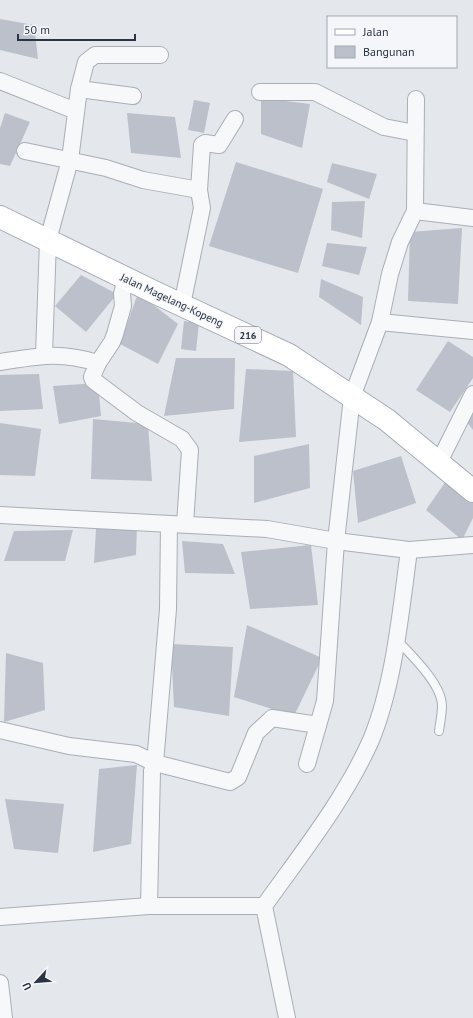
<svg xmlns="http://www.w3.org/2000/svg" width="473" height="1018" viewBox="0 0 473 1018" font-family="'PT Sans',sans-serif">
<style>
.building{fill:#bbc0ca}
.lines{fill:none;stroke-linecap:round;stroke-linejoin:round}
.service-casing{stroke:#a9aeb7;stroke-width:10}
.minor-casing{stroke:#a9aeb7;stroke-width:18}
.primary-casing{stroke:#a3abb8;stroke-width:24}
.service{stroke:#f7f8fa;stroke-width:8}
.minor{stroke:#f7f8fa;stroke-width:16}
.primary{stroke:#fff;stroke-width:22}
.labels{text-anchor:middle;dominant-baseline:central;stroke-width:3;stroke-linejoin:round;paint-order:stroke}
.shield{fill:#f4f6f9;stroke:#676e7b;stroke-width:1}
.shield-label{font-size:10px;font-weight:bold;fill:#2b3445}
.street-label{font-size:11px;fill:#2b3445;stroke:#f4f6f9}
</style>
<rect width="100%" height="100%" fill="#e4e7ec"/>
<g class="building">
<polygon points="0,19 34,25 38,59 0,50"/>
<polygon points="261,98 310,104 302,148 261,134"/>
<polygon points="194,100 210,103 204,133 188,130"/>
<polygon points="5,113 30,122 10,166 0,164 0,128"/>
<polygon points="127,113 175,117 181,158 131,153"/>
<polygon points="236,162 323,189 298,273 209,246"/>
<polygon points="332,163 377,174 369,199 327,182"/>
<polygon points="365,201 362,238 331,230 332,202"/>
<polygon points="462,228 458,304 408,301 410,232"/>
<polygon points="327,243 367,247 359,275 322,266"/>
<polygon points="81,275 117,294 86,332 55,306"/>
<polygon points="321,279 363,297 361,325 319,297"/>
<polygon points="138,293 178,324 158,364 120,344"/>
<polygon points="184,321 199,323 196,351 181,349"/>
<polygon points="448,341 473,357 473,378 450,412 416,390"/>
<polygon points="176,358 235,358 234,409 164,416"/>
<polygon points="246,369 293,371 296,437 239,442"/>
<polygon points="39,374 43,409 0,411 0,375"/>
<polygon points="98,383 101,416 59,424 53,386"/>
<polygon points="473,414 473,430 466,421"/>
<polygon points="93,419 148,424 152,481 91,479"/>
<polygon points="0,423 41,429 35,476 0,475"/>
<polygon points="309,444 310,488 254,503 254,456"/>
<polygon points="401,456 416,503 358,523 353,471"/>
<polygon points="446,481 473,501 473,518 462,540 426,510"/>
<polygon points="137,523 136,555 94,563 96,529"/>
<polygon points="73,530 65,561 4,561 14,531"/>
<polygon points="182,541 223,544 235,574 185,573"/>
<polygon points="311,545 318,605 250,609 241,552"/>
<polygon points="247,625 322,658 294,716 234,697"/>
<polygon points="171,644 233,647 229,716 174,707"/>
<polygon points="6,653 43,663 45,710 4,722"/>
<polygon points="137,765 131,844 93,852 99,769"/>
<polygon points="5,799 64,804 58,853 14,849"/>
</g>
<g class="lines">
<defs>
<path id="service" d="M397,640c14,15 45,44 45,66 0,8 -2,17 -3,25"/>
<g id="minor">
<polyline points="0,81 76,111"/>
<polyline points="79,89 133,96"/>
<polyline points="260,92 315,92 384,127 415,133"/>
<polyline points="25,151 106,168 143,180 199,190 202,145 205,143 219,145 235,119"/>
<polyline points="415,211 416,99"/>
<polyline points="182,305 202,208 199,190"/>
<polyline points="380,322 473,331"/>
<polyline points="44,355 48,240 70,160 79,89 86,62 95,55 160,55"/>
<path d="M0,362c39,-6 59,-11 98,1l-6,14 1,3 44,33 45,26 8,11 -5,74"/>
<polyline points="98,363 112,342 115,334 123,306 122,294 126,278"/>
<polyline points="439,462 473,394"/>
<polyline points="0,515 267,529 336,541 409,550 473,545"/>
<polyline points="169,524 168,609 155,763 230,782 238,777 256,733 270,720 272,718 318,725"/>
<polyline points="0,730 69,746 136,754 155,763 152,771 149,906"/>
<polyline points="307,764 325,701 336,541 352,397 380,322 390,274 400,242 415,211 473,218"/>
<polyline points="0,917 149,906 264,906"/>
<polyline points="0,983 4,1018"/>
<path d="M287,1018l-23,-112c37,-52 81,-107 107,-166 23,-55 30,-130 38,-190"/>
</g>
<polyline id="primary" points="0,217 156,293 289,355 387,420 473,491"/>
</defs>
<use href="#service" class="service-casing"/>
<use href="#minor" class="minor-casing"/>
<use href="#primary" class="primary-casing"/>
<use href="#service" class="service"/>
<use href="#minor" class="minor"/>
<use href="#primary" class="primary"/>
</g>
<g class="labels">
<rect class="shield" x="235" y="327" width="26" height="16" rx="3"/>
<g class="shield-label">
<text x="248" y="335">216</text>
</g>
<g class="street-label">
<text transform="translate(172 300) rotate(25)">Jalan Magelang-Kopeng</text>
</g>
</g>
<rect x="327" y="16" width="130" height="52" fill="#f4f6f9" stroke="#a4a8b1"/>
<rect x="335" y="29" width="20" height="6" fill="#ffffff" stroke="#a4a8b1"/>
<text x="363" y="36" font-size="12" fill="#2b3445">Jalan</text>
<rect x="335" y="46" width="20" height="12" fill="#bbc0ca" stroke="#a4a8b1"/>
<text x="363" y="56" font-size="12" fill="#2b3445">Bangunan</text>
<g transform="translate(36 982) rotate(244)" stroke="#f4f6f9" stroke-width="3" paint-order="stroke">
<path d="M0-3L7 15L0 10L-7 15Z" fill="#2b3445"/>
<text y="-6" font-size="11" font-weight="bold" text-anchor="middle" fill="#2b3445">U</text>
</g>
<path d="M18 34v6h117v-6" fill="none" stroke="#2b3445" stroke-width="2"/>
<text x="24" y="34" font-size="12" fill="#2b3445" stroke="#f4f6f9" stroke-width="3" paint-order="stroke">50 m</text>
</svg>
